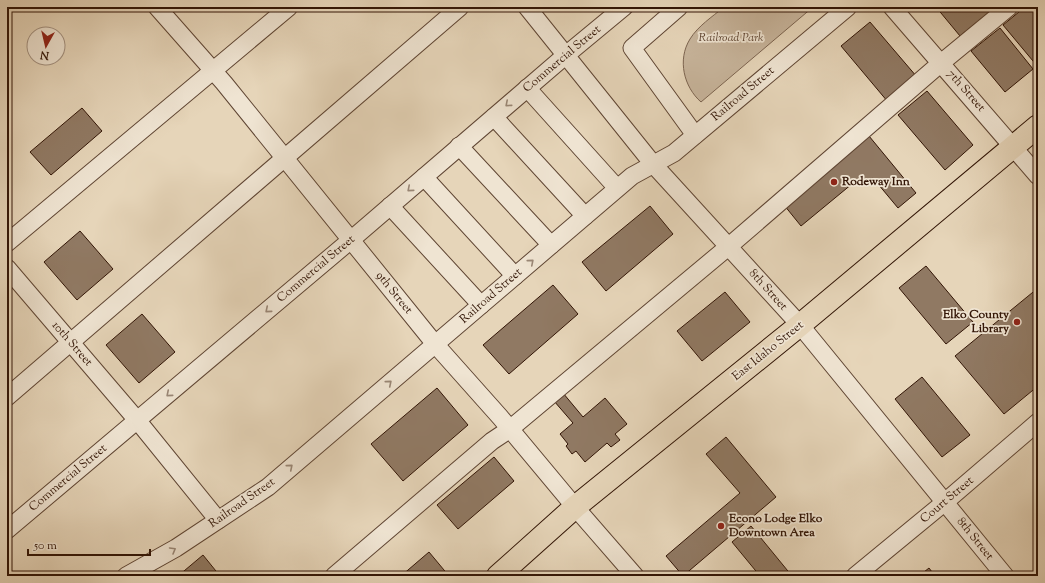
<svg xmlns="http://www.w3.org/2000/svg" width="1045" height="583" viewBox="0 0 1045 583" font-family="'Sorts Mill Goudy',serif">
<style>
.green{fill:#c7b49b;stroke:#7c6450}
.building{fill:#907963;stroke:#321506}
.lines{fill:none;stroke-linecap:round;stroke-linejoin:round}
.minor-casing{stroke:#5f4533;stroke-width:19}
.major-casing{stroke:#321506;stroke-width:24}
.minor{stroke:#efe4d2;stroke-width:17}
.major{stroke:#e6d5b9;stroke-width:22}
.oneway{stroke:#9a8776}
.poi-dot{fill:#8f2418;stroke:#efe4d2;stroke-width:1.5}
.labels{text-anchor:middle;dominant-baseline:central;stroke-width:3.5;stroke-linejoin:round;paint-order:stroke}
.park-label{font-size:12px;font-style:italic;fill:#5f4533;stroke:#efe4d2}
.street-label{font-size:12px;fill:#321506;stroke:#efe4d2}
.poi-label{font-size:12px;font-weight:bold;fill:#321506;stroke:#efe4d2;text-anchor:start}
</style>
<rect width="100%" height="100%" fill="#e6d5b9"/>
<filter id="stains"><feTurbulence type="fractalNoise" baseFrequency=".005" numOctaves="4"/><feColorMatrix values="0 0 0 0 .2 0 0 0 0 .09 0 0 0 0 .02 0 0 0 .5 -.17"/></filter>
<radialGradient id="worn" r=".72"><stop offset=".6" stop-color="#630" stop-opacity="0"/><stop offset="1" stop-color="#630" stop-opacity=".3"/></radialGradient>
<path class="green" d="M724,7h89l-112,95c-17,-15 -24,-42 -11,-63 8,-13 22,-22 34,-32z"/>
<g class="building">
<polygon points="936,7 989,7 992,10 960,36"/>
<polygon points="1025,7 1036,7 1038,9 1038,67 1003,25"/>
<polygon points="870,22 917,77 888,102 841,46"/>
<polygon points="1000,28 1033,69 1005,92 971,51"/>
<polygon points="927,91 973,145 945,170 898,115"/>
<polygon points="82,108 102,131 51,175 30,152"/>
<polygon points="869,136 916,193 898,208 873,178 864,186 858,179 801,226 784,205"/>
<polygon points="650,206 673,234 606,291 582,262"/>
<polygon points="80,231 113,269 77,300 44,262"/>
<polygon points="926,266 973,322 946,344 899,288"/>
<polygon points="553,285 578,314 509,374 483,345"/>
<polygon points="1038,288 1038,386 1004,414 955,356"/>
<polygon points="725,292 750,322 702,361 677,331"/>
<polygon points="142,314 175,352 139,383 106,345"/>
<polygon points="922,377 970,435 942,457 895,399"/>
<polygon points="437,388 468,425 403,481 371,444"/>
<polygon points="563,393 583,417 605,398 627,424 615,434 620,440 611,447 607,443 585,462 576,451 572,454 566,446 568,444 560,434 573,423 554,401"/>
<polygon points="726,437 776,497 683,576 666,556 740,493 706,454"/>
<polygon points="494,457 514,481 458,529 437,505"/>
<polygon points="751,526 792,576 760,576 732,542"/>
<polygon points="429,552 449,576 401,576"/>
<polygon points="203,555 220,576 178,576"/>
<polygon points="929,568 935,576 919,576"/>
</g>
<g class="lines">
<defs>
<g id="minor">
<polyline points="157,7 224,83 435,344 500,417 575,507 635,576"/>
<polyline points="527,7 653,164 800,325 1005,576"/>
<polyline points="679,7 632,48 695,135"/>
<polyline points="892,7 1038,176"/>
<polyline points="527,88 617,188"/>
<polyline points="494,117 585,216"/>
<polyline points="459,146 551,245"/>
<polyline points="424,177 515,276"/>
<polyline points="390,206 481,305"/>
<polyline points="7,243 289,7"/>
<polyline points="7,268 137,420 218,520"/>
<polyline points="7,397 460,7"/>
<polyline points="7,530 352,239 566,55 624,7"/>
<polyline points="126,576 176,548 268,487 632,176 674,153 848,7"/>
<polyline points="334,576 492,441 510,429 728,247 941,63 1009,7"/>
<polyline points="855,576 945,502 1038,422"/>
</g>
<polyline id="major" points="498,576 575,507 800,325 1038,126"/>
</defs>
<use href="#minor" class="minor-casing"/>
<use href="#major" class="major-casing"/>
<use href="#minor" class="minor"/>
<use href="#major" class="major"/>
</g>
<defs><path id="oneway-chevron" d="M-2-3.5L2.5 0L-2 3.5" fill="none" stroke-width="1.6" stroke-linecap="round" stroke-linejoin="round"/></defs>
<g class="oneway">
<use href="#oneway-chevron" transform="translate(508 104) rotate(139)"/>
<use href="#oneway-chevron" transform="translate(410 189) rotate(139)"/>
<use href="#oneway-chevron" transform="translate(531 262) rotate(-41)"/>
<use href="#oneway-chevron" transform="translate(268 310) rotate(140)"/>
<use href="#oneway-chevron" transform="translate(389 383) rotate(-40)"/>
<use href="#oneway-chevron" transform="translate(169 394) rotate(140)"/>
<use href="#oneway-chevron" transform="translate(290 467) rotate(-40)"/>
<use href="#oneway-chevron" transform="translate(173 550) rotate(-30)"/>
</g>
<g class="poi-dot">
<circle cx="834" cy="182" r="4"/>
<circle cx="1017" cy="322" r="4"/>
<circle cx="721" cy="526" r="4"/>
</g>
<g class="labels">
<g class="park-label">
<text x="731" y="38">Railroad Park</text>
</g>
<g class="street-label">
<text transform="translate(562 59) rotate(-40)">Commercial Street</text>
<text transform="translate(966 91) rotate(49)">7th Street</text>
<text transform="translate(743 94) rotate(-40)">Railroad Street</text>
<text transform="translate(316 269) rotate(-40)">Commercial Street</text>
<text transform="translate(768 290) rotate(48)">8th Street</text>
<text transform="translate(394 293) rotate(51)">9th Street</text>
<text transform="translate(491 296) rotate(-41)">Railroad Street</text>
<text transform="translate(72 344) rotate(49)">10th Street</text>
<text transform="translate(768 351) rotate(-39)">East Idaho Street</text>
<text transform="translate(68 478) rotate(-40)">Commercial Street</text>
<text transform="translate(947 500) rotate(-40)">Court Street</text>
<text transform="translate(242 503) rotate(-35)">Railroad Street</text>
<text transform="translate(975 539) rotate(51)">8th Street</text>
</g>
<g class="poi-label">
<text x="842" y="182">Rodeway Inn</text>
<text x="1009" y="315" text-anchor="end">Elko County<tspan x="1009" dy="14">Library</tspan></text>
<text x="729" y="519">Econo Lodge Elko<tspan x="729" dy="14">Downtown Area</tspan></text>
</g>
</g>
<rect width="1045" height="583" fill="none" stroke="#e6d5b9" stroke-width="24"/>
<rect x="8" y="8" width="1029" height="567" fill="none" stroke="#321506" stroke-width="2"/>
<rect x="12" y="12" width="1021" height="559" fill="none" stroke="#321506"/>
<g transform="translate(46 46) rotate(188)"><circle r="19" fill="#efe4d2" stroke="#a39180"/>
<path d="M0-3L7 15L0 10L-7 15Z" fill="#8f2418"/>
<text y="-6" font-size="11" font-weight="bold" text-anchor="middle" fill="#321506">N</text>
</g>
<path d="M28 549v6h122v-6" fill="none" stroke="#321506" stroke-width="2"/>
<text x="34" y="549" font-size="12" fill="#321506" stroke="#efe4d2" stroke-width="3" paint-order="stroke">50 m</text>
<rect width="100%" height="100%" filter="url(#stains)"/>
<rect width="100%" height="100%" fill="url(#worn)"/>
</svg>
